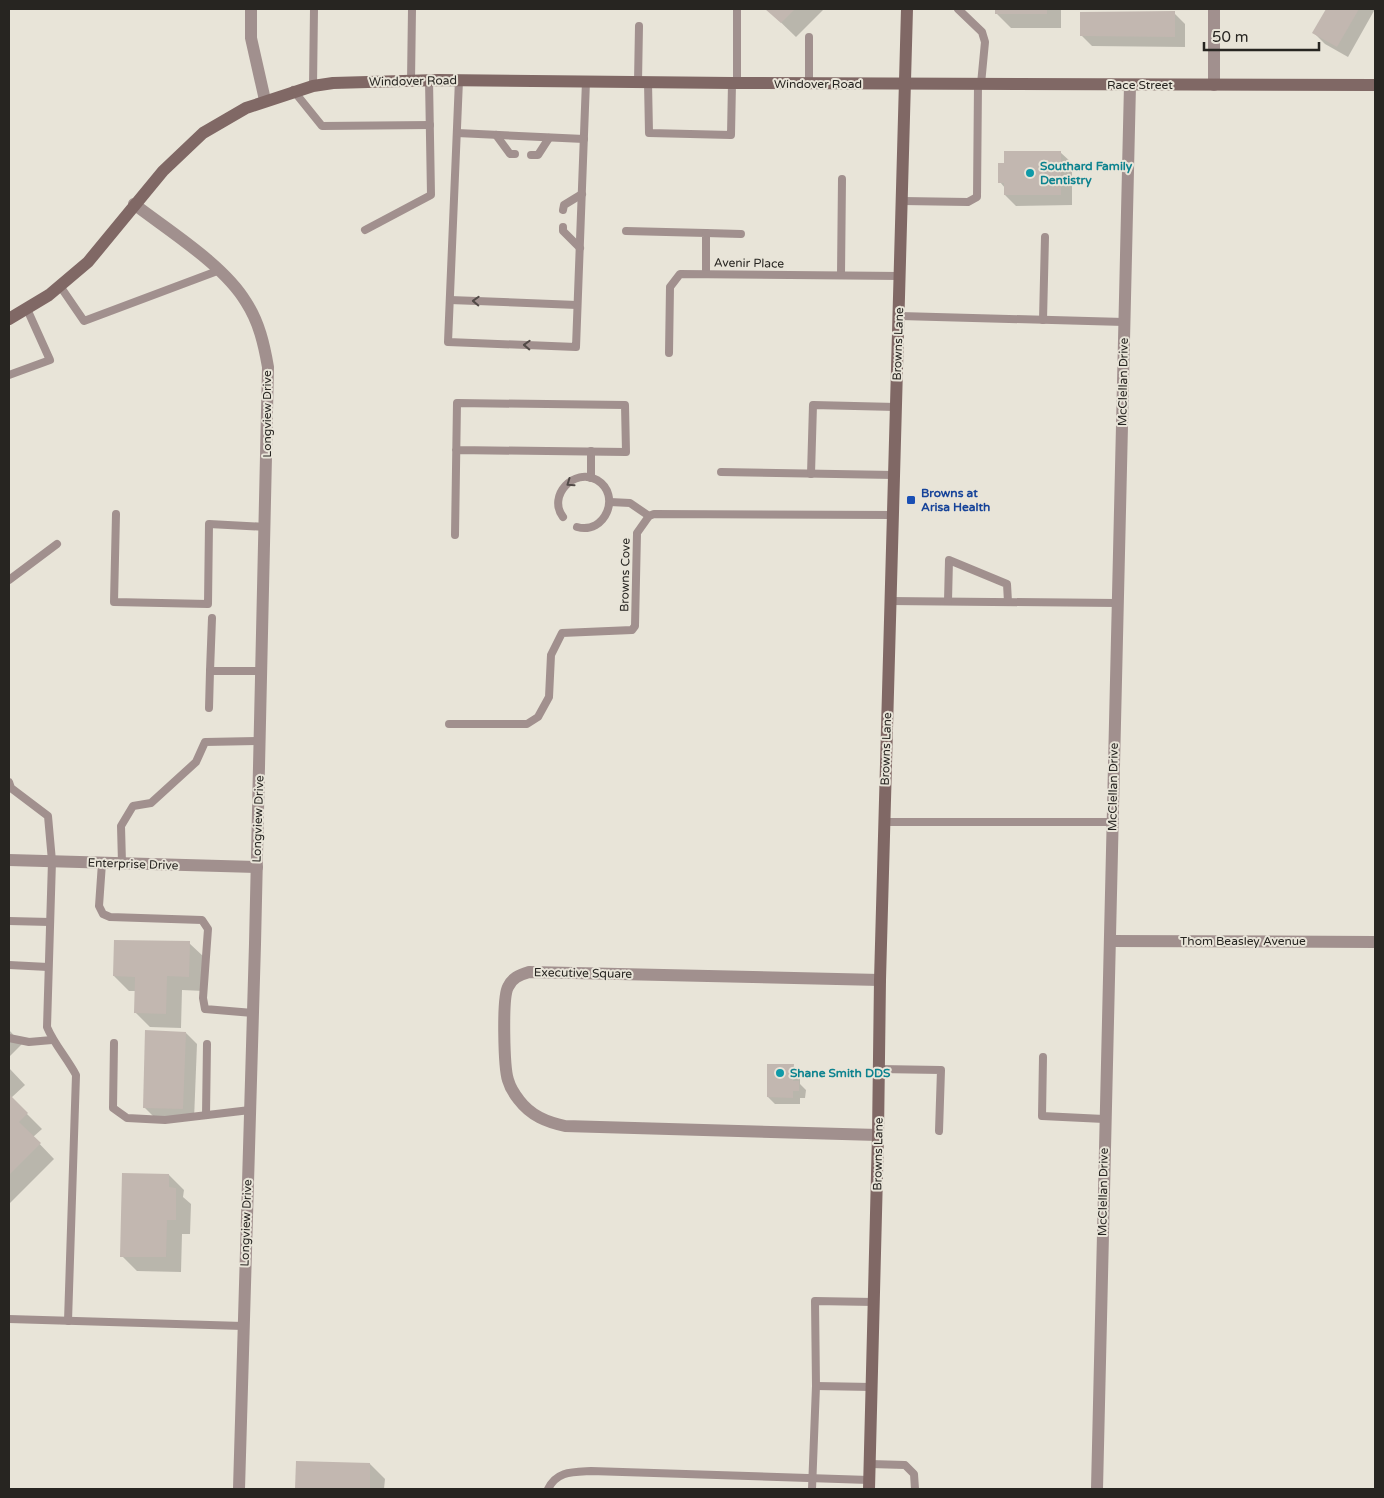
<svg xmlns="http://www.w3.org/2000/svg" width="1384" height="1498" viewBox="0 0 1384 1498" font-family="'Varela Round',sans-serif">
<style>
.shadow{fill:#0003}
.building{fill:#c2b7b0}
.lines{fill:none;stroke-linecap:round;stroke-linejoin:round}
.lane{stroke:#a1908e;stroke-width:8}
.street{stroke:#a1908e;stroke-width:12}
.secondary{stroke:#806865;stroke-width:12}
.oneway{stroke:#524a47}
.culture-dot{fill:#0f9aa8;stroke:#e8e4d8;stroke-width:2}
.transit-dot{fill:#1a4fb4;stroke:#e8e4d8;stroke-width:2}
.labels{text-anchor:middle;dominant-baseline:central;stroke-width:4;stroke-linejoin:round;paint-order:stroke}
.street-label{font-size:12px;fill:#272521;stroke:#e8e4d8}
.culture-label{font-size:12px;font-weight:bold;fill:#0d838f;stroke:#e8e4d8;text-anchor:start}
.transit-label{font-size:12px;font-weight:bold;fill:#164399;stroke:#e8e4d8;text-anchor:start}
</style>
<rect width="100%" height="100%" fill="#e8e4d8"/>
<g class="shadow">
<polygon points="767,9 824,9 796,37"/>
<polygon points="996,9 1061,9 1061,28 1011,28 996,13"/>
<polygon points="1328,9 1375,9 1348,57 1325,44 1314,33"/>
<polygon points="1174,13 1185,24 1185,47 1092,46 1081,35"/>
<polygon points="1060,152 1072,163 1072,205 1016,206 1005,195 1005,188 1000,182"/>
<polygon points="189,943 204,957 204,991 182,990 181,1028 150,1027 135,1012 136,991 129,991 114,976"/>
<polygon points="9,1030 22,1044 9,1057"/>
<polygon points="186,1033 197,1044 194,1120 155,1118 144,1107"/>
<polygon points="793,1066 800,1073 800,1084 806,1090 805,1098 800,1098 800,1104 775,1104 768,1097"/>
<polygon points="9,1068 25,1085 11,1098 42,1129 33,1137 54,1159 9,1204"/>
<polygon points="169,1175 184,1190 183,1197 191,1204 190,1234 182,1234 181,1272 137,1271 122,1256"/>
<polygon points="297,1463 370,1464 385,1479 384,1489 297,1489"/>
</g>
<g class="building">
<polygon points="765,9 795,9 781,23"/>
<rect x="995" y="9" width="52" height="5"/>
<polygon points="1326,9 1359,9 1337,47 1312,33"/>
<polygon points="1175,11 1175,37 1080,36 1080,12"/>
<polygon points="1004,151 1061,151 1061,195 1004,195 1004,183 998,183 998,163 1004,163"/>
<polygon points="114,940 190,941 189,977 167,976 166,1014 134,1013 135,977 113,976"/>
<polygon points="145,1030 186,1032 183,1109 143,1108"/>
<polygon points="767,1064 794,1064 793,1081 799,1081 799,1091 793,1091 793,1098 767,1097"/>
<polygon points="9,1094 28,1113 19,1122 41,1143 9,1175"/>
<polygon points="122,1173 169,1174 169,1187 176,1188 176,1220 167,1220 166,1257 120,1257"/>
<polygon points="296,1461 370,1463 370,1489 295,1489"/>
</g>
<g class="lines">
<g class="lane">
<polyline points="958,9 982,32 985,42 981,84"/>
<polyline points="809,37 809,84"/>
<polyline points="459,80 448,342 576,347 586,81"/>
<polyline points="411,81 412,9"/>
<polyline points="638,82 639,26"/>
<polyline points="648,82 649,133 731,135 732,83"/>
<polyline points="737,83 737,9"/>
<polyline points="313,86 314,9"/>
<polyline points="293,90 322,126 430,125"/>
<polyline points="457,133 584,139"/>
<polyline points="496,135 510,154 515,154"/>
<polyline points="531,155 538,155 549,138"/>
<polyline points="903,201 968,202 977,197 978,84"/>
<polyline points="563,210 564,205 582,194"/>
<polyline points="563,227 563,231 580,248"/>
<polyline points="365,230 431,195 429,80"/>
<polyline points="626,231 706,233 706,273"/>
<polyline points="706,233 741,234"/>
<polyline points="841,275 842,179"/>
<polyline points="60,286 84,321 220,270"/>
<polyline points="450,300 577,305"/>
<polyline points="900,316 1124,322"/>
<polyline points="1043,320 1045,237"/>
<polyline points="669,353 670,287 680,274 901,276"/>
<polyline points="9,375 50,360 27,309"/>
<polyline points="721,472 894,475"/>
<polyline points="811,474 813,405 896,407"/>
<polyline points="591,478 591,451"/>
<polyline points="610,502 630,503 649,516"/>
<polyline points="116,514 114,602 208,604 209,524 266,527"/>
<path d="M563,517c-16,-21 11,-50 34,-37 25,15 8,55 -20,47"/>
<polyline points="455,535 457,403 625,405 626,452 456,450"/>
<polyline points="9,580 57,544"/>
<polyline points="890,601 1117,603"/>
<polyline points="948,601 949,560 1007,584 1008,602"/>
<polyline points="212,618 210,671 262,671"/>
<polyline points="209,708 210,671"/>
<polyline points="449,724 527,724 538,717 549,697 551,655 562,633 632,630 635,626 637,533 649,516 654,514 893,515"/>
<path d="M9,782l2,6 37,28 4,45 -5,166c7,17 20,31 29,48l-8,246"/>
<polyline points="884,822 1112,822"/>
<polyline points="102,863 99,906 103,914 110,917 202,920 208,929 203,998 205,1009 253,1013"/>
<polyline points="122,863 121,826 133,806 151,803 196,762 205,742 260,741"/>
<polyline points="9,921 50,922"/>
<polyline points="9,965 48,967"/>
<polyline points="9,1038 29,1042 52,1040"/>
<polyline points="114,1043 113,1108 127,1118 165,1120 250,1110"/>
<polyline points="1043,1057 1042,1116 1104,1119"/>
<polyline points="879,1069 941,1070 939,1131"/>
<polyline points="206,1115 207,1044"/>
<polyline points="9,1319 243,1326"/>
<polyline points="816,1386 872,1387"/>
<polyline points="870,1464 905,1465 914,1474 915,1489"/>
<path d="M548,1489c9,-18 24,-17 43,-18l278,9"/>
<polyline points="812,1489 816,1386 815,1301 874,1302"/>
</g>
<g class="street">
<polyline points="251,9 251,38 265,100"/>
<polyline points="1214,85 1214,9"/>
<path d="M134,204c35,27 90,61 112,98 13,20 18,42 22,65l-13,577 -16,545"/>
<polyline points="9,860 257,867"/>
<polyline points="1110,941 1375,942"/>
<path d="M878,1135l-313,-9c-18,-4 -34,-10 -46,-26 -4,-5 -9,-13 -11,-20 -4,-12 -6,-82 0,-93 4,-9 11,-12 21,-15l351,8"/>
<polyline points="1097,1489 1130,85"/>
</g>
<g class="secondary">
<polyline points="9,319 49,295 88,262 163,171 203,133 246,108 313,86 333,83 438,80 732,83 1375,85"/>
<polyline points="869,1489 878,1135 880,980 907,9"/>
</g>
</g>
<defs><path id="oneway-chevron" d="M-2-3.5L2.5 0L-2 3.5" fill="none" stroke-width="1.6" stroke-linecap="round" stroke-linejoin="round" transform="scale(1.25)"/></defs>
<g class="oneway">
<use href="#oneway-chevron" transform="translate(476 301) rotate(-178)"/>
<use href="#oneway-chevron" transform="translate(527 345) rotate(-178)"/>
<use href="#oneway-chevron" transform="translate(570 483) rotate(145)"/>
</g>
<g class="culture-dot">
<circle cx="1030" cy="173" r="5"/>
<circle cx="780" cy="1073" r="5"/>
</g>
<rect class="transit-dot" x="906" y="495" width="10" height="10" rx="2.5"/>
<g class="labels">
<g class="street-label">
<text transform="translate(413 81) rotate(-1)">Windover Road</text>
<text x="818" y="84">Windover Road</text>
<text x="1140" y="85">Race Street</text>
<text transform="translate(749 263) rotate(1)">Avenir Place</text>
<text transform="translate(898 344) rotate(-88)">Browns Lane</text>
<text transform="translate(1123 382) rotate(-89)">McClellan Drive</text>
<text transform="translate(267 414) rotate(-90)">Longview Drive</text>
<text transform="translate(625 575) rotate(-89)">Browns Cove</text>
<text transform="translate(886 749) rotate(-88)">Browns Lane</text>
<text transform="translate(1113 787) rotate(-89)">McClellan Drive</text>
<text transform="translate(258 819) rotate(-88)">Longview Drive</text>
<text transform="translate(133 864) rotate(2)">Enterprise Drive</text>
<text x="1243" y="941">Thom Beasley Avenue</text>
<text transform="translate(583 973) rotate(1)">Executive Square</text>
<text transform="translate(878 1154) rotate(-89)">Browns Lane</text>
<text transform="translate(1103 1192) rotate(-89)">McClellan Drive</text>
<text transform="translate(246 1223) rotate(-88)">Longview Drive</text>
</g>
<g class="culture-label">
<text x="1040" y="166">Southard Family<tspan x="1040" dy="14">Dentistry</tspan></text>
<text x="790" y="1073">Shane Smith DDS</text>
</g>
<g class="transit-label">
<text x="921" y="493">Browns at<tspan x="921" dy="14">Arisa Health</tspan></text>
</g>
</g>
<rect width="1384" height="1498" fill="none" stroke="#272521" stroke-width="20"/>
<path d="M1204 42v8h115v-8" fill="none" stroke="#272521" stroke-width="2.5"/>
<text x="1212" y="42" font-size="15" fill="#272521" stroke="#e8e4d8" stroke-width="4" paint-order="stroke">50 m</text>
</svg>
